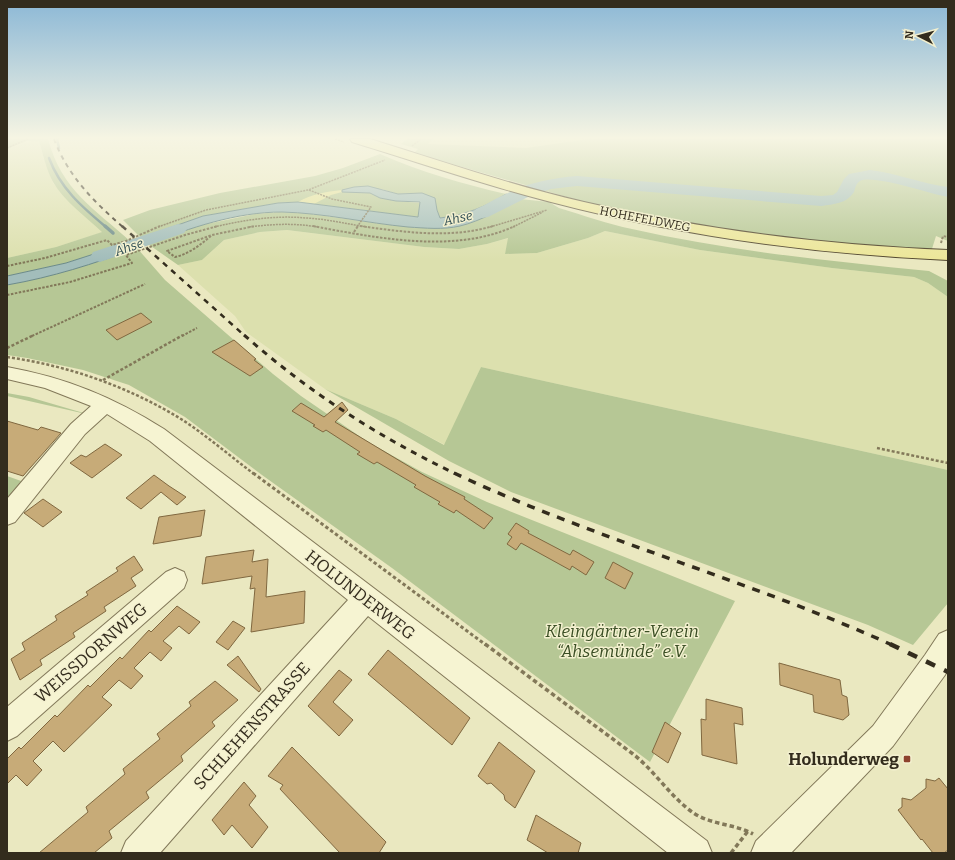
<svg xmlns="http://www.w3.org/2000/svg" width="955" height="860" viewBox="0 0 955 860" font-family="Bitter,serif">
<style>
.farmland{fill:#dce0ae}
.green{fill:#b6c795}
.sand{fill:#e5e39e}
.water{fill:#a2bdbb;stroke:#6b8a89}
.lines{fill:none;stroke-linecap:round;stroke-linejoin:round}
.stream-far1{stroke:#6b8a89;stroke-width:2.5}
.stream{stroke:#6b8a89;stroke-width:3.5}
.river{fill:#a2bdbb;fill-rule:evenodd}
.building{fill:#c7ab78;stroke:#806840}
.minor-casing{stroke:#827859;stroke-width:2}
.major-casing{stroke:#50452d;stroke-width:2}
.path-far4{stroke:#827859;stroke-width:1.5;stroke-dasharray:2 1;stroke-linecap:butt}
.path-far3{stroke:#827859;stroke-width:2;stroke-dasharray:2.5 1.5;stroke-linecap:butt}
.path-far2{stroke:#827859;stroke-width:2.5;stroke-dasharray:3 2;stroke-linecap:butt}
.path-far1{stroke:#827859;stroke-width:3;stroke-dasharray:3.5 2.5;stroke-linecap:butt}
.path{stroke:#827859;stroke-width:3.5;stroke-dasharray:4.5 3;stroke-linecap:butt}
.minor{fill:#f6f4d2;fill-rule:evenodd}
.major{fill:#ece699;fill-rule:evenodd}
.rail-far4{stroke:#332c1d;stroke-width:2;stroke-dasharray:4.5 4.5;stroke-linecap:butt}
.rail-far3{stroke:#332c1d;stroke-width:2.5;stroke-dasharray:5.5 5.5;stroke-linecap:butt}
.rail-far2{stroke:#332c1d;stroke-width:3;stroke-dasharray:6 6;stroke-linecap:butt}
.rail-far1{stroke:#332c1d;stroke-width:3.5;stroke-dasharray:8 8;stroke-linecap:butt}
.rail{stroke:#332c1d;stroke-width:4.5;stroke-dasharray:10 10;stroke-linecap:butt}
.poi-dot{fill:#8d422d;stroke:#f3f0cf;stroke-width:1.5}
.labels{text-anchor:middle;dominant-baseline:central;stroke-width:3;stroke-linejoin:round;paint-order:stroke}
.far-street-label{font-size:12px;fill:#332c1d;stroke:#f3f0cf}
.far-water-label{font-size:13px;font-style:italic;fill:#2d4b52;stroke:#f3f0cf}
.near-street-label{font-size:17px;fill:#332c1d;stroke:#f3f0cf}
.near-park-label{font-size:17px;font-style:italic;fill:#3a4e24;stroke:#f3f0cf}
.near-poi-label{font-size:17px;font-weight:bold;fill:#332c1d;stroke:#f3f0cf;text-anchor:end}
</style>
<rect width="100%" height="100%" fill="#eae8c0"/>
<g class="farmland">
<polygon points="433,139 593,139 524,149 426,146"/>
<polygon points="35,140 39,141 44,159 53,183 67,199 103,232 56,247 7,258 7,149"/>
<polygon points="287,230 424,247 459,249 487,244 509,238 505,254 537,253 588,238 605,231 700,250 832,268 914,277 928,283 948,297 948,470 481,367 445,445 396,419 325,389 246,332 235,316 178,265 202,260 224,240 260,232"/>
</g>
<g class="green">
<path d="M7,139h41c14,52 46,69 83,103l-65,21 -59,13v-18l49,-11 46,-15c-16,-15 -38,-31 -49,-50 -7,-13 -10,-28 -14,-41h-12l-20,8z"/>
<polygon points="407,139 433,139 428,144 526,148 589,139 948,139 948,241 936,236 931,252 876,249 681,225 605,208 414,153 418,149 401,144"/>
<path d="M380,154c41,18 83,30 126,40 -20,13 -42,21 -66,24l-3,-8 -15,-17 -24,1 -17,-5 -26,3 15,1 10,5 16,3 24,2 -2,14 -120,-15 -20,1 -75,13 -62,22 -18,-18 27,-10 70,-17 95,-17 28,-8z"/>
<path d="M520,199l29,3 10,6c24,7 48,16 73,21 97,22 197,32 297,42l19,10v16l-20,-14 -14,-6 -82,-9 -132,-18 -95,-19 -17,7 -51,15 -32,1 3,-16 -21,6 -28,5 -35,-2 -137,-17 -27,2 -36,8 -22,20 -24,5 -30,-21 49,-18 58,-12 25,-2 24,1 86,12 85,-4z"/>
<path d="M137,248l28,32 108,94 28,22 67,46 54,30 65,30 248,99 -85,161 -258,-194 -130,-93 -77,-58 -56,-32 -46,-15 -56,-12 -20,-3v-70c46,-8 86,-21 130,-37z"/>
<polygon points="481,367 948,470 948,603 913,645 868,625 511,492 449,461 325,389 396,419 444,445"/>
<polygon points="7,393 29,397 87,414 7,511 7,476 24,482 66,433 86,414 7,396"/>
</g>
<path class="sand" d="M342,190v2l-11,3 -17,9 -16,-2c14,-8 27,-10 44,-12z"/>
<g class="water">
<path d="M368,186l30,8 24,-1 13,5 2,12 3,8c24,-3 46,-11 66,-24l14,5c-19,10 -39,22 -60,27 -17,4 -35,2 -52,1 -42,-4 -84,-14 -126,-15 -46,0 -92,16 -134,32l-7,-6 62,-22 75,-13 20,-1 120,15 2,-15 -24,-1 -16,-3 -10,-5 -28,-1v-2l12,-3z"/>
<path d="M131,242l6,6c-44,16 -84,29 -130,37v-9l59,-13z"/>
</g>
<g class="lines">
<g class="stream-far1">
<polyline points="57,139 59,148"/>
<path d="M49,158c11,30 33,49 57,69"/>
</g>
<polyline class="stream" points="105,226 113,233"/>
<g class="river">
<path d="M870,170c27,3 52,14 78,17v10c-18,-3 -75,-23 -88,-16 -4,2 -5,8 -6,11 -8,12 -20,12 -33,14l-244,-20 -26,3 -19,6 -44,22 -6,1 -6,-1 -3,-4 3,-4c10,-4 18,-10 28,-14 22,-12 48,-17 73,-19l244,20 12,-1 4,-3 7,-13 5,-5z"/>
<polygon points="178,224 184,225 187,229 184,233 100,262 93,260 91,256 93,252"/>
</g>
</g>
<g class="building">
<polygon points="141,313 152,322 117,340 106,330"/>
<polygon points="234,340 256,359 254,360 263,367 250,376 212,352"/>
<polygon points="342,402 348,410 335,422 425,476 465,497 464,499 493,518 484,529 456,510 454,513 438,504 440,502 414,487 416,485 377,462 374,464 357,454 360,452 326,430 323,432 313,426 315,425 292,411 301,403 324,417"/>
<polygon points="7,421 38,430 41,427 61,433 23,476 7,471"/>
<polygon points="105,444 122,455 92,478 70,463 81,455 86,457"/>
<polygon points="154,475 169,486 186,497 177,505 161,492 141,509 126,498"/>
<polygon points="43,499 62,512 43,527 24,513"/>
<polygon points="205,510 201,536 153,544 159,517"/>
<polygon points="516,523 529,531 528,533 570,555 573,550 594,562 586,575 572,566 570,570 521,543 516,550 507,544 512,537 508,534"/>
<polygon points="254,550 252,562 268,559 266,597 305,591 304,623 251,632 255,588 250,589 252,576 202,584 206,557"/>
<polygon points="134,556 143,570 131,578 136,586 104,607 106,611 73,633 75,637 40,660 42,665 20,680 11,659 25,650 22,643 57,620 55,616 88,595 86,592 118,571 116,568"/>
<polygon points="613,562 633,573 625,589 605,578"/>
<polygon points="177,606 200,622 189,634 179,626 163,641 172,648 161,661 150,652 134,668 143,676 131,689 119,680 102,697 112,705 64,752 53,741 33,761 42,770 27,786 16,775 7,784 7,759 19,747 21,749 55,715 57,717 88,685 90,687 120,657 122,659 149,630 151,632"/>
<polygon points="233,621 245,628 228,650 216,642"/>
<polygon points="388,650 470,718 452,745 368,674"/>
<polygon points="238,656 261,689 259,692 227,665"/>
<polygon points="779,663 840,680 842,695 847,697 849,715 843,720 814,712 813,695 780,685"/>
<polygon points="339,670 352,680 333,702 353,720 339,736 308,706"/>
<polygon points="215,681 238,700 212,722 215,726 181,756 183,761 146,792 149,798 109,831 112,838 94,853 39,853 88,812 86,807 125,774 123,769 160,739 157,734 191,706 189,702"/>
<polygon points="706,699 742,708 743,725 734,723 737,764 702,755 701,719 706,720"/>
<polygon points="665,722 681,733 668,763 652,752"/>
<polygon points="499,742 535,771 515,808 505,800 504,795 491,783 487,784 478,776"/>
<polygon points="292,747 386,842 379,853 340,853 280,789 283,785 268,776"/>
<polygon points="939,778 948,789 948,850 944,853 933,853 922,839 921,840 898,810 902,807 902,798 911,800 926,788 926,779 935,781"/>
<polygon points="244,782 256,796 249,805 268,827 252,848 232,825 224,835 212,820"/>
<polygon points="536,815 581,843 578,853 548,853 527,840"/>
</g>
<g class="lines">
<defs>
<g id="minor">
<path d="M7,367c60,11 106,30 157,62l543,412 5,12h-44l-300,-237 -208,237h-39l5,-12 222,-241 -198,-159 -43,-27 -22,20 -70,88 -8,3v-26l64,-75 20,-18 -46,-18 -38,-9z"/>
<polygon points="175,568 184,572 187,580 184,588 17,736 7,741 7,707 166,572"/>
<polygon points="948,630 948,669 945,675 893,746 791,853 751,853 756,841 873,726 925,655 939,634"/>
</g>
<path id="major" d="M350,139h20c71,22 141,46 214,63 120,28 241,43 364,48v10c-134,-6 -267,-24 -397,-58 -67,-17 -133,-40 -199,-60z"/>
</defs>
<use href="#minor" class="minor-casing"/>
<use href="#major" class="major-casing"/>
<g class="path-far4">
<polyline points="335,139 344,142"/>
<polyline points="412,146 421,139"/>
<polyline points="7,148 28,139"/>
<polyline points="309,190 332,199 371,207 357,227"/>
<polyline points="158,227 206,210 308,190 385,160"/>
<path d="M214,227c30,-7 61,-12 92,-9 21,1 41,6 61,9"/>
<path d="M249,227c23,-3 46,-4 69,0"/>
<polyline points="490,227 547,210"/>
<polyline points="513,227 543,212"/>
</g>
<g class="path-far3">
<path d="M313,226c63,12 142,28 202,0"/>
<path d="M360,226c44,6 90,13 133,0"/>
<polyline points="354,232 358,226"/>
<path d="M211,236c-11,9 -22,18 -36,21l-8,-6 45,-16 43,-9"/>
<polyline points="941,243 943,236 948,237"/>
<polyline points="7,266 45,258 107,240 112,245 126,241 160,226"/>
<polyline points="7,295 70,282 132,263 126,255 185,235 218,226"/>
<polyline points="32,336 145,284"/>
<polyline points="182,336 197,328"/>
</g>
<g class="path-far2">
<polyline points="7,348 34,335"/>
<path d="M7,357c62,9 120,29 174,62 25,16 49,37 73,55"/>
<polyline points="103,380 183,335"/>
<polyline points="877,448 948,463"/>
</g>
<polyline class="path-far1" points="253,473 486,645"/>
<g class="path">
<path d="M485,644l148,110c23,18 38,44 62,60 18,11 40,10 58,20"/>
<polyline points="731,853 748,831"/>
</g>
<use href="#minor" class="minor"/>
<use href="#major" class="major"/>
<path class="rail-far4" d="M54,139c14,37 40,63 69,88"/>
<polyline class="rail-far3" points="122,226 245,336"/>
<path class="rail-far2" d="M244,335c66,58 133,101 212,139"/>
<path class="rail-far1" d="M454,473c142,67 295,107 438,172"/>
<polyline class="rail" points="890,644 948,672"/>
</g>
<linearGradient id="sky" x2="0" y2="1"><stop stop-color="#8cb8d6"/><stop offset="0.53" stop-color="#f6f5e3"/><stop offset="1" stop-color="#f6f5e3" stop-opacity="0"/></linearGradient>
<rect width="955" height="260" fill="url(#sky)"/>
<rect class="poi-dot" x="903" y="755" width="8" height="8" rx="2"/>
<g class="labels">
<g class="far-street-label">
<text transform="translate(645 219) rotate(11)">HOHEFELDWEG</text>
</g>
<g class="far-water-label">
<text transform="translate(458 218) rotate(-12)">Ahse</text>
<text transform="translate(129 247) rotate(-19)">Ahse</text>
</g>
<g class="near-street-label">
<text transform="translate(360 595) rotate(38)">HOLUNDERWEG</text>
<text transform="translate(91 653) rotate(-41)">WEISSDORNWEG</text>
<text transform="translate(252 726) rotate(-48)">SCHLEHENSTRASSE</text>
</g>
<g class="near-park-label">
<text x="622" y="631">Kleingärtner-Verein<tspan x="622" dy="20">“Ahsemünde” e.V.</tspan></text>
</g>
<g class="near-poi-label">
<text x="899" y="759">Holunderweg</text>
</g>
</g>
<rect width="955" height="860" fill="none" stroke="#332c1d" stroke-width="16"/>
<g transform="translate(919 36) rotate(276)" stroke="#f3f0cf" stroke-width="3" paint-order="stroke">
<path d="M0-3L7 15L0 10L-7 15Z" fill="#332c1d"/>
<text y="-6" font-size="11" font-weight="bold" text-anchor="middle" fill="#332c1d">N</text>
</g>
</svg>
